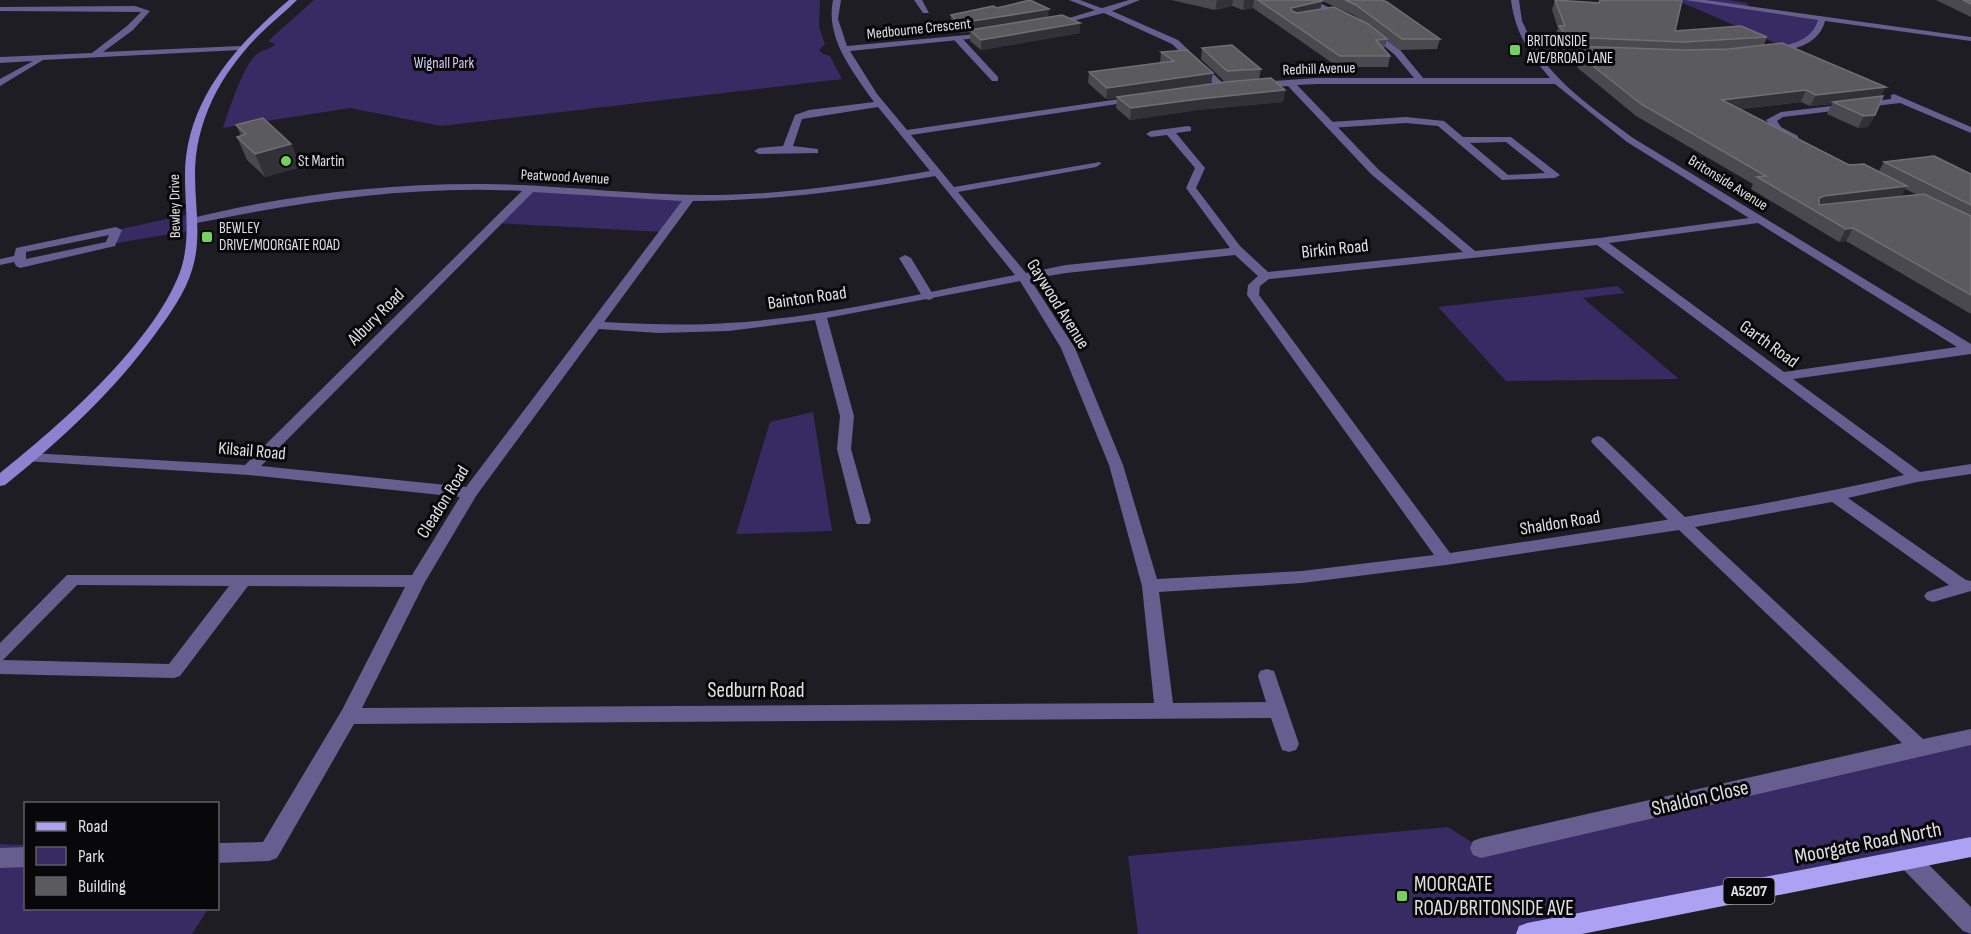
<svg xmlns="http://www.w3.org/2000/svg" width="1971" height="934" viewBox="0 0 1971 934" font-family="'Sofia Sans Condensed',sans-serif">
<style>
.green{fill:#372b63}
.lines{fill:none;stroke-linecap:round;stroke-linejoin:round}
.lane{fill:#655e8f;fill-rule:evenodd}
.street{fill:#655e8f;fill-rule:evenodd}
.secondary{fill:#8e81d0;fill-rule:evenodd}
.primary{fill:#ada1f3;fill-rule:evenodd}
.wall{fill:#4a494f;fill-rule:evenodd}
.shaded-wall{fill:#323137}
.building{fill:#5b5a5f;stroke:#706f74;stroke-width:1.5}
.poi-dot{fill:#72d25d;stroke:#08080a;stroke-width:2}
.labels{text-anchor:middle;dominant-baseline:central;stroke-width:6;stroke-linejoin:round;paint-order:stroke}
.far-street-label{font-size:15px;fill:#e1e0e4;stroke:#08080a}
.far-poi-label{font-size:15px;fill:#e1e0e4;stroke:#08080a;text-anchor:start}
.far-park-label{font-size:15px;fill:#d1ccf6;stroke:#08080a}
.shield{fill:#08080a;stroke:#a09fa3;stroke-width:1.5}
.shield-label{font-size:16px;font-weight:bold;fill:#e1e0e4}
.street-label{font-size:18px;fill:#e1e0e4;stroke:#08080a}
.near-street-label{font-size:21px;fill:#e1e0e4;stroke:#08080a}
.near-poi-label{font-size:21px;fill:#e1e0e4;stroke:#08080a;text-anchor:start}
</style>
<rect width="100%" height="100%" fill="#1e1d23"/>
<g class="green">
<path d="M314,0h506l-1,27 6,17 -6,6 4,4 7,2 12,23 -401,47 -91,-18 -127,20c6,-18 20,-64 35,-75 6,-4 12,-3 17,-9l-7,-3z"/>
<polygon points="1676,0 1729,0 1747,3 1750,8 1822,18 1814,36 1787,48"/>
<polygon points="529,190 690,198 664,232 496,223"/>
<polygon points="190,214 194,230 111,244 116,230"/>
<polygon points="1617,286 1625,293 1583,298 1679,379 1506,381 1438,307"/>
<polygon points="813,412 832,531 736,534 770,422"/>
<polygon points="1971,738 1971,846 1527,934 1138,934 1128,856 1448,827 1481,848"/>
<polygon points="0,844 25,845 26,908 208,909 192,934 0,934"/>
</g>
<g class="lines">
<g class="lane">
<polygon points="1069,0 1080,0 1109,11 1102,13"/>
<polygon points="955,37 961,37 998,77 998,81 992,81 955,41"/>
<path d="M1406,117l38,4 19,16h48l49,38 -5,3 -53,2 -64,-54 -32,-3 -76,5 -5,-3 5,-3zM1506,142l39,31 -37,2 -38,-32z"/>
<polygon points="905,255 911,258 934,296 932,299 928,300 922,296 899,258"/>
<polygon points="1598,436 1603,438 1688,520 1690,524 1688,528 1676,528 1593,444 1591,441 1593,438"/>
<polygon points="1909,850 1917,853 1971,907 1971,934 1963,931 1901,867 1898,860 1901,853"/>
</g>
<g class="street">
<path d="M833,0h8l-3,19 9,27 141,-13 4,2 -4,2 -138,14 27,43 30,36 233,-34 1,2 -4,3 -226,34 43,52 146,-25 1,2 -5,3 -138,25 68,81 40,-8 164,-17 -44,-60 9,-20 -28,-33 -16,2 -5,-3 5,-3 37,-5 3,1v4l-15,2 29,35 -9,20 44,58 28,26 195,-20 -92,-78 -83,-88 -29,2 -4,-3 4,-3 58,-4h97l-19,-23 -26,-22 -1,-2 4,-2 29,22 22,27h127c-21,-24 -35,-46 -39,-78h8l3,21 13,27 58,3v4h-3l-52,-2c24,35 61,60 95,85l338,206v10l-178,25 127,93 51,-8v10l-54,8 -69,16 118,82 5,1v10l-38,11 -6,-2 -3,-4 3,-4 22,-7 -117,-83 -137,25 228,212 48,-10v16l-490,113 -8,-3 -3,-7 3,-7 8,-3 421,-95 -223,-213 -233,35 -144,18 -143,9 14,111 93,-1 -8,-26 2,-5 7,-2 7,2 25,73 -3,6 -7,2 -7,-2 -11,-32 -917,6 -77,134 -8,3 -51,2v-20l45,-1 79,-132 63,-123 -157,-1 -68,90 -6,2 -174,-4v-31l67,-68h345l48,-78 -211,-22 -224,-14 -2,-3 7,-5 215,12 277,-274c-111,-6 -222,11 -330,33l-4,-1v-4c96,-24 199,-36 298,-35 77,1 154,12 232,11 71,-1 142,-12 212,-24l-52,-64 -76,12 -9,27 25,3v4l-59,1 -5,-3 5,-3 24,-2 12,-31 14,-5 65,-8c-21,-30 -49,-64 -41,-102zM1317,84h238l72,58 122,76 -150,20 -124,13 -96,-81 -82,-85zM935,176l80,99c-95,18 -191,43 -288,48 -41,3 -82,1 -123,-1l89,-121c81,0 161,-11 242,-25zM533,192l149,9 -216,286 -205,-21zM1758,223l199,124 -173,25 -175,-129zM1597,245l307,230c-150,34 -302,55 -454,78l-191,-258 1,-9 9,-7zM1235,255l23,21 -10,9 -1,10 187,260 -132,16 -145,8 -34,-114 -48,-117 -45,-69 36,-6zM1020,281l41,67 48,117 33,121 12,117 -792,5 63,-126 51,-86 123,-167 59,4 71,-2 86,-11 25,96 -3,33 18,71 2,4h12l2,-4 -20,-71 3,-33 -27,-98zM77,585l152,1 -60,78 -166,-4z"/>
<polygon points="914,0 922,0 929,13 923,13"/>
<polygon points="1129,0 1140,0 1112,11 1178,40 1226,86 1226,90 1220,90 1172,44 1104,13 1053,26 1049,24"/>
<polygon points="1303,0 1313,0 1350,17 1343,19"/>
<path d="M1685,0h20l266,37v4l-146,-20c-6,24 -32,29 -53,32h-3v-4c19,-4 43,-7 49,-29z"/>
<polygon points="135,6 150,11 133,30 103,52 240,46 244,48 240,50 43,60 0,86 0,79 33,61 0,63 0,57 92,53 127,26 141,12 0,11 0,7"/>
<polygon points="1894,94 1971,127 1971,133 1900,103 1783,117 1777,121 1781,127 1798,136 1798,140 1795,141 1775,131 1766,120 1781,112 1891,99 1891,95"/>
<path d="M116,227l6,3 -7,16 -95,22 -4,-2 -2,-4 -14,3v-6l14,-3 2,-8zM109,235l-3,7 -80,17v-7z"/>
<polygon points="26,847 26,867 0,868 0,848"/>
</g>
<path class="secondary" d="M289,0h8c-12,12 -25,22 -37,34 -38,38 -65,86 -65,141 0,32 7,64 -3,95 -7,23 -22,44 -36,63 -42,58 -95,107 -151,152l-5,1v-13c59,-47 153,-129 180,-201 11,-31 5,-63 5,-94 -1,-75 50,-132 104,-178z"/>
<polygon class="primary" points="1971,837 1971,857 1582,934 1516,934 1519,926 1527,923"/>
</g>
<g class="wall">
<path d="M1171,0h211l58,39 -3,10 -38,1 -12,-10 -3,9 6,7 -2,11h-50l-85,-59 -10,2 -11,-4 -17,4zM1320,0l34,15 8,6 -42,-12 2,-8z"/>
<path d="M1555,0l120,31 92,6 -3,8 116,52 -5,18 -7,12 -10,1 -31,-14 5,-10 -22,2 -9,-4 -61,7 109,56 30,6 5,-9 87,12v140l-125,-73 -7,1 -88,-53 2,-5 -117,-68 -57,-47 -9,-12 2,-9h-9l-8,-11 3,-9 -6,-18zM1905,189l13,6 -17,2z"/>
<polygon points="1936,0 1971,0 1971,17"/>
<polygon points="997,8 1080,23 1080,33 981,50 970,41 970,32 961,33 951,25 951,15"/>
<polygon points="1202,48 1261,69 1259,79 1285,90 1283,102 1197,110 1130,120 1116,108 1117,98 1106,99 1088,83 1089,72 1160,63 1161,52 1211,84 1225,82 1201,59"/>
<polygon points="236,125 291,144 301,167 265,177 247,160 237,137 241,136"/>
</g>
<g class="shaded-wall">
<polygon points="1217,0 1233,0 1232,6 1215,10"/>
<polygon points="1244,0 1254,0 1253,8 1243,10"/>
<polygon points="1322,1 1320,11 1289,18 1291,8"/>
<polygon points="1049,9 1048,19 970,30 970,32 961,33 960,23"/>
<polygon points="1080,23 1080,33 981,50 981,40"/>
<polygon points="1213,73 1211,84 1106,99 1107,88"/>
<polygon points="1886,87 1880,98 1833,102 1832,104 1810,106 1816,95"/>
<polygon points="1285,90 1283,102 1197,110 1130,120 1131,108 1199,99"/>
<polygon points="1806,90 1801,102 1717,111 1722,100"/>
<polygon points="1875,115 1868,127 1858,128 1864,116"/>
<polygon points="291,144 301,167 265,177 255,154"/>
<polygon points="1907,186 1900,199 1817,209 1819,198 1824,196"/>
<polygon points="1853,228 1846,241 1839,242 1846,229"/>
</g>
<g class="building">
<polygon points="1030,0 1049,9 960,23 951,15 993,6 997,8"/>
<polygon points="1258,0 1320,0 1322,1 1291,8 1292,11 1297,13 1334,7 1368,24 1387,39 1376,40 1390,56 1340,56"/>
<polygon points="1345,0 1382,0 1387,2 1440,39 1402,39 1356,5"/>
<polygon points="1555,0 1599,3 1600,0 1682,0 1675,31 1741,26 1767,37 1684,42 1567,37 1559,26 1565,26"/>
<polygon points="1963,0 1971,0 1971,4"/>
<polygon points="1062,15 1080,23 981,40 970,30"/>
<polygon points="1782,43 1886,87 1816,95 1806,90 1722,100 1849,165 1864,164 1907,186 1824,196 1819,198 1819,205 1924,194 1971,216 1971,295 1853,228 1846,229 1757,177 1766,176 1641,104 1583,58 1573,46 1684,50 1729,49"/>
<polygon points="1232,45 1261,69 1227,71 1202,48"/>
<polygon points="1187,50 1213,73 1107,88 1089,72 1174,61 1161,52"/>
<polygon points="1271,78 1285,90 1199,99 1131,108 1117,97 1225,82"/>
<polygon points="1883,96 1875,115 1864,116 1833,102"/>
<polygon points="263,118 291,144 255,154 237,137 246,134 236,125"/>
<polygon points="1934,156 1971,174 1971,205 1884,162"/>
</g>
<g class="poi-dot">
<rect x="1509" y="44" width="12" height="12" rx="3"/>
<circle cx="286" cy="161" r="6"/>
<rect x="201" y="231" width="12" height="12" rx="3"/>
<rect x="1396" y="890" width="12" height="12" rx="3"/>
</g>
<g class="labels">
<g class="far-street-label">
<text transform="translate(919 29) rotate(-6)">Medbourne Crescent</text>
<text transform="translate(1319 69) rotate(-2)">Redhill Avenue</text>
<text transform="translate(565 177) rotate(3)">Peatwood Avenue</text>
<text transform="translate(1728 183) rotate(32)">Britonside Avenue</text>
<text transform="translate(175 206) rotate(-91)">Bewley Drive</text>
</g>
<g class="far-poi-label">
<text x="1527" y="41">BRITONSIDE<tspan x="1527" dy="17">AVE/BROAD LANE</tspan></text>
<text x="298" y="161">St Martin</text>
<text x="219" y="228">BEWLEY<tspan x="219" dy="17">DRIVE/MOORGATE ROAD</tspan></text>
</g>
<g class="far-park-label">
<text x="444" y="63">Wignall Park</text>
</g>
<rect class="shield" x="1723.5" y="878" width="51" height="26" rx="4.5"/>
<g class="shield-label">
<text x="1749" y="891">A5207</text>
</g>
<g class="street-label">
<text transform="translate(1335 249) rotate(-6)">Birkin Road</text>
<text transform="translate(807 298) rotate(-8)">Bainton Road</text>
<text transform="translate(1058 304) rotate(58)">Gaywood Avenue</text>
<text transform="translate(376 317) rotate(-45)">Albury Road</text>
<text transform="translate(1769 344) rotate(36)">Garth Road</text>
<text transform="translate(252 451) rotate(5)">Kilsail Road</text>
<text transform="translate(443 502) rotate(-58)">Cleadon Road</text>
<text transform="translate(1560 523) rotate(-9)">Shaldon Road</text>
</g>
<g class="near-street-label">
<text x="756" y="690">Sedburn Road</text>
<text transform="translate(1700 798) rotate(-13)">Shaldon Close</text>
<text transform="translate(1868 843) rotate(-11)">Moorgate Road North</text>
</g>
<g class="near-poi-label">
<text x="1414" y="884">MOORGATE<tspan x="1414" dy="24">ROAD/BRITONSIDE AVE</tspan></text>
</g>
</g>
<rect x="24" y="802" width="195" height="108" fill="#08080a" stroke="#5f5e61" stroke-width="1.5"/>
<rect x="36" y="822" width="30" height="9" fill="#ada1f3" stroke="#5f5e61" stroke-width="1.5"/>
<text x="78" y="832" font-size="18" fill="#e1e0e4">Road</text>
<rect x="36" y="847" width="30" height="18" fill="#372b63" stroke="#5f5e61" stroke-width="1.5"/>
<text x="78" y="862" font-size="18" fill="#e1e0e4">Park</text>
<rect x="36" y="877" width="30" height="18" fill="#5b5a5f" stroke="#5f5e61" stroke-width="1.5"/>
<text x="78" y="892" font-size="18" fill="#e1e0e4">Building</text>
</svg>
